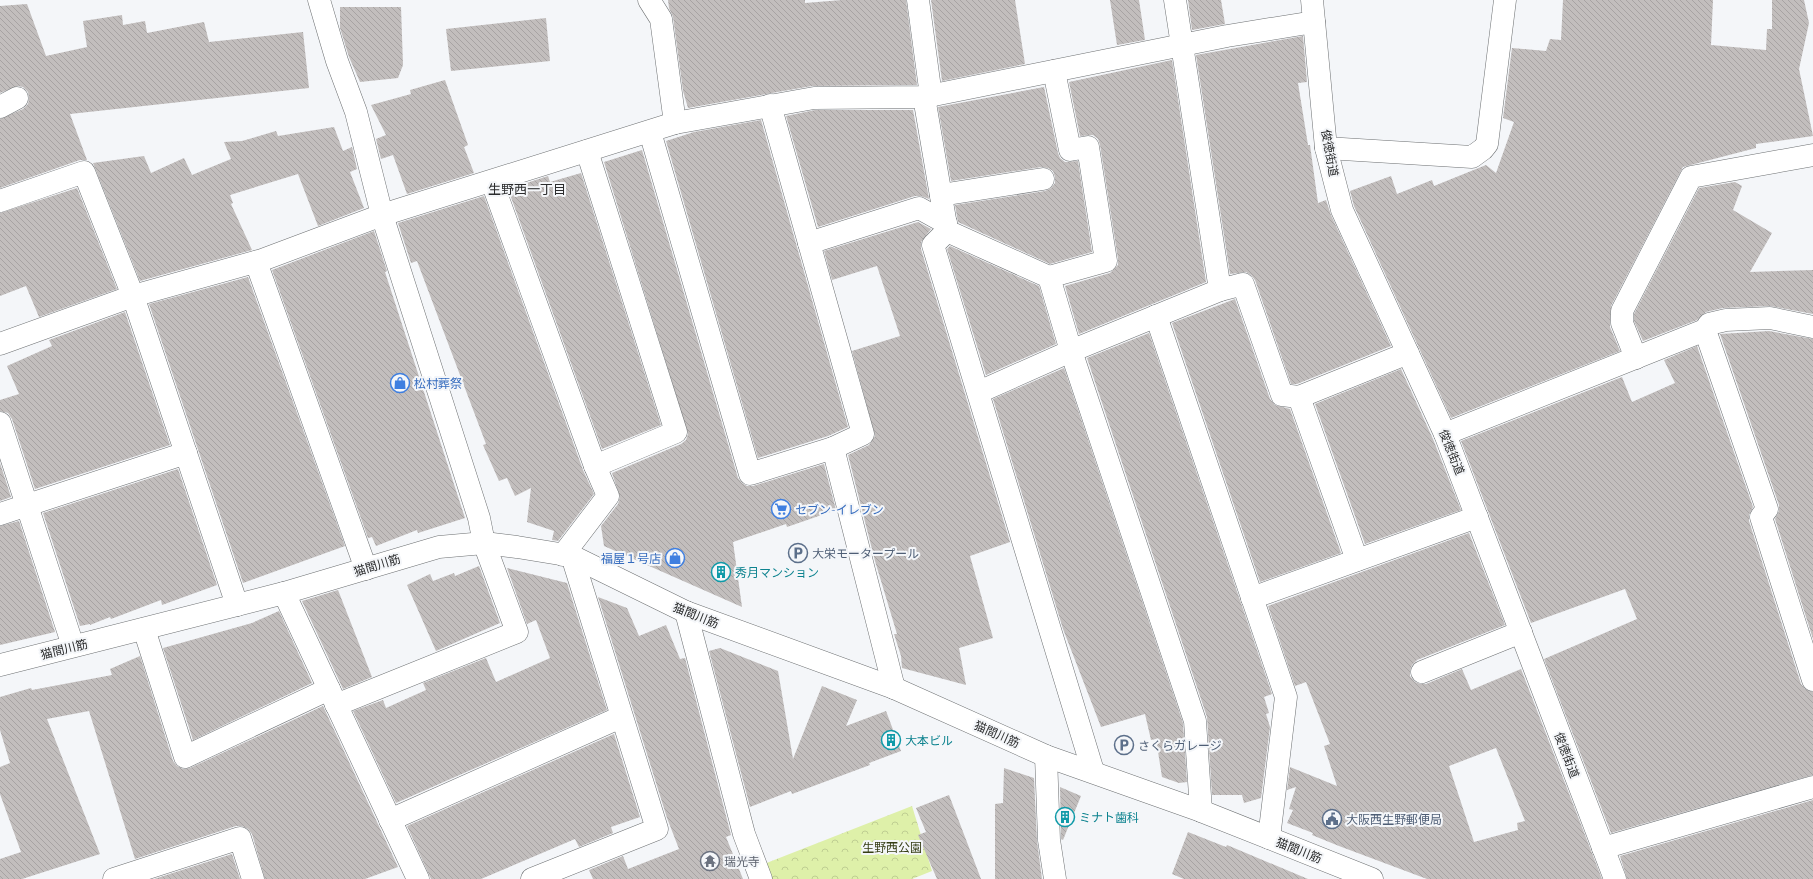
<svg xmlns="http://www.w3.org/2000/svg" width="1813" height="879" viewBox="0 0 1813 879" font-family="Quicksand,'Noto Sans JP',sans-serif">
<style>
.park{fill:url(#park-crowns)}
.building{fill:url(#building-back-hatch);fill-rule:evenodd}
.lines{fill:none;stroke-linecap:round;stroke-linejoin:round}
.minor-casing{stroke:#6d7072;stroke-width:23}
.minor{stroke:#fff;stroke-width:22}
.labels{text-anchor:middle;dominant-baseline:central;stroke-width:4;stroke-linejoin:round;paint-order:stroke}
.street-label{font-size:12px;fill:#2b2c2d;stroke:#f4f6f9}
.shop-label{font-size:12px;fill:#366cbe;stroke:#f4f6f9;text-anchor:start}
.service-label{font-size:12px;fill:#4e5e75;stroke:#f4f6f9;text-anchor:start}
.culture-label{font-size:12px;fill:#0d838f;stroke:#f4f6f9;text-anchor:start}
.park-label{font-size:12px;fill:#363e15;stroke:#f4f6f9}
.worship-label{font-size:12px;fill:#5b616d;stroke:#f4f6f9;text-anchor:start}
.neighbourhood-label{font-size:13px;fill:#2b2c2d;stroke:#f4f6f9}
</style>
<defs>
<pattern id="park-crowns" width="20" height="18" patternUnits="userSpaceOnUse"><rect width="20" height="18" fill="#def0a9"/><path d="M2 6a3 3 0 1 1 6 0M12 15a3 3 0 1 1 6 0" fill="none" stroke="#bfce92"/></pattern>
<pattern id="building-back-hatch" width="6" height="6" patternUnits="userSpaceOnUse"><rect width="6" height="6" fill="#c2bebd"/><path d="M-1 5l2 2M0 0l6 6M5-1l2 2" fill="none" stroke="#a7a3a3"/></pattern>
</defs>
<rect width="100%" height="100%" fill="#f4f6f9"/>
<polygon class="park" points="912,806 932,871 912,879 769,879 764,864"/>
<g class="building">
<polygon points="668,0 805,0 805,3 842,0 906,0 917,85 812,86 688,108 683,91 673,17 669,8"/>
<polygon points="931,0 1015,0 1025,64 942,81"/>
<polygon points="1110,0 1139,0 1145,40 1117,45"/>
<polygon points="1188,0 1221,0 1225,24 1192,30"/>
<polygon points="1563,0 1713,0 1711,45 1766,50 1767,29 1772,29 1772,0 1804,0 1809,23 1799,69 1813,136 1756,144 1756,148 1683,167 1611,306 1610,327 1620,351 1451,418 1354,206 1350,191 1391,176 1397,194 1432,180 1434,186 1486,165 1496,173 1514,122 1503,118 1512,48 1546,51 1550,39 1561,40"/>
<polygon points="27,4 46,56 87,47 83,21 122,15 123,25 145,21 147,33 204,22 209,42 303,32 309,88 70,114 87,160 80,160 0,188 0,119 23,109 28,104 29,98 28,92 23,87 18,86 0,93 0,6"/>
<polygon points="340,7 401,7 403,65 398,78 360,82 349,57 340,28"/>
<polygon points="546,18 550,61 451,71 446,29"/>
<polygon points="1303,36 1307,82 1298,83 1308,145 1310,145 1318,203 1326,200 1331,215 1391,346 1297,384 1291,384 1255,280 1251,275 1246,272 1230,274 1196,55"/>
<polygon points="1172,60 1206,282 1079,334 1065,286 1110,273 1118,265 1118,259 1100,145 1098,139 1093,135 1080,136 1069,82"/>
<polygon points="445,80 468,145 464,147 474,173 407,194 393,155 381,159 376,139 386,135 371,105 411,94 410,90"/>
<polygon points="1044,87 1058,153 1060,158 1065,162 1078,161 1092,252 1050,264 958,222 955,205 1045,191 1051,188 1055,183 1055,177 1053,171 1048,168 1041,167 951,181 938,107"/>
<polygon points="815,110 913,110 929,199 921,196 915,196 818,227 786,116"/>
<polygon points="761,120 848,427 828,436 758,458 666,141 694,132"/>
<polygon points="334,127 343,151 352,147 357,169 350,172 364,208 318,226 298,174 230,195 233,203 231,204 252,250 140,281 93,163 144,156 151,173 184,158 192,175 231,159 224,142 242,141 276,131 278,136"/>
<polygon points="642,150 738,478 742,483 747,486 753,486 824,464 836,510 787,527 786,524 733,542 742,607 604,546 601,526 618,504 620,497 612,473 681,444 686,440 688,434 604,162"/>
<polygon points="581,173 661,425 602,449 508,189 548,176 550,182"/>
<polygon points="1735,182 1742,186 1733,210 1772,233 1750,272 1813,270 1813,314 1770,306 1723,308 1706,312 1697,320 1643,341 1634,321 1634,314 1699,188"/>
<polygon points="77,188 117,289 39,317 26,286 0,296 0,213"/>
<polygon points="484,196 583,470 594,494 558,541 552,540 554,531 527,522 531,488 515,496 507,478 499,481 483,445 486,444 417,261 411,263 398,223"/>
<polygon points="918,222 931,229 921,242 921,249 1010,542 970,556 993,638 959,648 966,685 902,668 901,656 894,634 897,634 875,561 848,455 869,445 875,436 852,351 900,336 877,266 832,280 824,251"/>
<polygon points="374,231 387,271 385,272 465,518 418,533 417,530 376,546 372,537 368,538 272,270"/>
<polygon points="950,246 1039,286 1056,344 986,375 947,249"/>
<polygon points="248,277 345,546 243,583 149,304"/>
<polygon points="1235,299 1270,399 1275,405 1290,409 1341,553 1260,582 1172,323"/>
<polygon points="125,312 170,445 35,489 12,419 8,413 0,411 0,400 19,394 7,366 52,346 49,340"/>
<polygon points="1769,331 1813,339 1813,639 1775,519 1779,511 1779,505 1720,334"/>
<polygon points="1149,333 1272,694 1264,697 1269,713 1266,714 1270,727 1261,798 1244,803 1242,795 1212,795 1207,717 1087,358"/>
<polygon points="1697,346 1753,507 1749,515 1749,521 1801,684 1805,689 1813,692 1813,775 1611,833 1544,659 1637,619 1625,589 1531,623 1461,441 1622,377 1632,402 1675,383 1664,360"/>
<polygon points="1064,368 1183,723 1187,782 1179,783 1162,777 1156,739 1151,740 1145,714 1101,727 1063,629 993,399"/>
<polygon points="1401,369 1433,439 1461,510 1365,544 1315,404"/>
<polygon points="0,463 11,497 0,501"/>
<polygon points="178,469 217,585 162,605 161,600 111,619 110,617 90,625 90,624 80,626 43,513"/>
<polygon points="19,521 55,632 0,645 0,526"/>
<path d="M1469,533l36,92 -88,35 -5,5 -2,6v5l5,6 6,2h5l36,-15 9,21 50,-21 81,210h-175l-88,-33 -27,-11 1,-2 -26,-10 6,-13 -4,-1 7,-22 -9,3 3,-23 47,19 -13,-40 6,-2 -24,-62 -11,4 -27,-80zM1496,748l29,73 -8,2 1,7 -44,12 -25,-76z"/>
<polygon points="479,566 500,623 436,651 407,585 430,574 433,581 454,573 455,576"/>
<polygon points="507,568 567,583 607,710 396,803 353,711 383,700 386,708 426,690 423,683 486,658 496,682 550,658 536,620 527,624"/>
<polygon points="338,590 372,677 343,689 302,601"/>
<polygon points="598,597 627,608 639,636 666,625 680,659 685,658 731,835 726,837 743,879 593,879 589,870 623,856 628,869 679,849 667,818"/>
<polygon points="279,611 312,683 193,740 163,648 252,623"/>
<polygon points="720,648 778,671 793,759 822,686 857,700 846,726 886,711 901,751 869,763 870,765 792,794 791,791 750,807 709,651"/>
<polygon points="140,656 173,761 177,766 183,769 190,768 323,706 398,867 365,879 265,879 252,834 248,829 242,826 236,826 135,859 89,711 47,719 100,854 22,879 0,879 0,859 21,852 0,794 0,767 10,763 0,730 0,697 31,688 32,690 112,675 110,669"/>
<polygon points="614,734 640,817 611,827 613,833 579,847 575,839 481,879 431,879 407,826"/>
<polygon points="1004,768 1034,778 1037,841 1042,879 995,879 995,804 1003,803"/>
<polygon points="1060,787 1081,796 1063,840 1061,839"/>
<polygon points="949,795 981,879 937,879 918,835 926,832 916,808"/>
<polygon points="1813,800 1813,879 1627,879 1620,856"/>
<polygon points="1188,832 1226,847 1227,845 1308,879 1184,879 1172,874"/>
<polygon points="232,854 240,879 154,879"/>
</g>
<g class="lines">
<defs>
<g id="minor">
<polyline points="319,0 337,61 356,112 382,215 479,518 484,543 517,632 336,705"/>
<polyline points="649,0 661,19 675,123"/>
<polyline points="918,0 931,96"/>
<polyline points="1175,0 1220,290 1243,284 1282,395 1299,397 1357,560"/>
<polyline points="1312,0 1326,148 1342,210 1445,434 1615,879"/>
<polyline points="924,97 947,231 933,245 1093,771"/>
<polyline points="770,105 863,434 833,448"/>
<polyline points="0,107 17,98"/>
<polyline points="650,132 750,474 833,448 894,688"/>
<polyline points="1326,148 1472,157 1483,149 1487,144 1505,0"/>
<polyline points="587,151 676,432 595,466"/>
<polyline points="492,182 595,466 608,496 563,555"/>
<polyline points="941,195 1043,179"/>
<polyline points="0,201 84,172 133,296 237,605"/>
<polyline points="947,231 1049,277 1071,351 1195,721 1201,811"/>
<polyline points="809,243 919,208 946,223"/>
<polyline points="256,262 366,569"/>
<polyline points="1049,277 1106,261 1088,147 1070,150 1054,71"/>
<polyline points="1156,316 1286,697 1269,838"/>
<polyline points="1705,330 1767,509 1761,517 1813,680"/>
<polyline points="0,344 133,296 262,260 382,215 675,123 814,98 924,97 1227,36 1314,22"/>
<polyline points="1636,358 1622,323 1622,311 1691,177 1813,155"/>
<polyline points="979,392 1071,351 1220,290"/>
<polyline points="1299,397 1408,353"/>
<polyline points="0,423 73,646"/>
<polyline points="1445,434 1705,330 1709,324 1726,320 1770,318 1813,327"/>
<polyline points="0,514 186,453"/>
<polyline points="284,593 418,879"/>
<polyline points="1252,598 1477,517"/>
<polyline points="686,612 744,834 761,879"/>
<polyline points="144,629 185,757 329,689"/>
<polyline points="0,665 284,593 439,547 484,543 517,547 572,556 686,612 894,688 1046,756 1201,811 1372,879"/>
<polyline points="1422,672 1521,632"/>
<polyline points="1046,756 1049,840 1055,879"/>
<polyline points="390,820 621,717"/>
<polyline points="1603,848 1813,787"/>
<polyline points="114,879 240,838 253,879"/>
<polyline points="532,879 657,829 572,556"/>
</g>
</defs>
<use href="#minor" class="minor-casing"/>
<use href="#minor" class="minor"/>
</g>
<defs>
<symbol id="shop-ring" viewBox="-11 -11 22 22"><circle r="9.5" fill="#f4f6f9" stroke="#3f7fe0" stroke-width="1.5"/><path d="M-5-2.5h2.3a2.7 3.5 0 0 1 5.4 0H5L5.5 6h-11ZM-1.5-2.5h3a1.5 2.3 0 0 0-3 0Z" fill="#3f7fe0"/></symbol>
<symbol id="supermarket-ring" viewBox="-11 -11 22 22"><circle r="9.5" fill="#f4f6f9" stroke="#3f7fe0" stroke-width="1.5"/><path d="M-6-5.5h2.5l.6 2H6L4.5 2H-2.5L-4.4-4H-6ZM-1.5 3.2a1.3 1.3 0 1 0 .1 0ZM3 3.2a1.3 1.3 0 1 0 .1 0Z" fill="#3f7fe0"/></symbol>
<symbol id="parking-ring" viewBox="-11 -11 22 22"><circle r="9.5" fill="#f4f6f9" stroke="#5c6f8a" stroke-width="1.5"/><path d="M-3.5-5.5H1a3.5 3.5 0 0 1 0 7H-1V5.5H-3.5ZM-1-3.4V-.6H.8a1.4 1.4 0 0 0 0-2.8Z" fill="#5c6f8a"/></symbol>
<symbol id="building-ring" viewBox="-11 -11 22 22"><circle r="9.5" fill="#f4f6f9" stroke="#0f9aa8" stroke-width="1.5"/><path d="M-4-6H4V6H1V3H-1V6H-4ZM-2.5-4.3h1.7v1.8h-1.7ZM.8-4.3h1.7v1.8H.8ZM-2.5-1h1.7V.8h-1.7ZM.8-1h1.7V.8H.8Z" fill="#0f9aa8"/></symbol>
<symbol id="civic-ring" viewBox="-11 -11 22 22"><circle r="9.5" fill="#f4f6f9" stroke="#5c6f8a" stroke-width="1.5"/><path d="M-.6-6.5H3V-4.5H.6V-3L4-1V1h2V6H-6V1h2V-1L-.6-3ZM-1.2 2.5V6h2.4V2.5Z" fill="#5c6f8a"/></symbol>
<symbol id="temple-ring" viewBox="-11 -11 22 22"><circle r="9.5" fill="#f4f6f9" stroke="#6b7280" stroke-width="1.5"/><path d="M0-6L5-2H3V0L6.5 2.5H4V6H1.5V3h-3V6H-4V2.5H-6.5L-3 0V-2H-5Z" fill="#6b7280"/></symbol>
</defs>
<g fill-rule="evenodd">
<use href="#shop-ring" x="389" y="372" width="22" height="22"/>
<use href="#supermarket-ring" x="770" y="498" width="22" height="22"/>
<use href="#parking-ring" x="787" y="542" width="22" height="22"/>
<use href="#shop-ring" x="664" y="547" width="22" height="22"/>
<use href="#building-ring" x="710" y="561" width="22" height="22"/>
<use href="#building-ring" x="880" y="729" width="22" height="22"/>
<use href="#parking-ring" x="1113" y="734" width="22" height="22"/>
<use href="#building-ring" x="1054" y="806" width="22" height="22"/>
<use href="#civic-ring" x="1321" y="808" width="22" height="22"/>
<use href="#temple-ring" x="699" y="850" width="22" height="22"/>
</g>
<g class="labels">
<g class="street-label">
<text transform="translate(1330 153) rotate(80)">俊徳街道</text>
<text transform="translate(1452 452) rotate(68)">俊徳街道</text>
<text transform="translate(377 565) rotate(-17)">猫間川筋</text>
<text transform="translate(696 615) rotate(22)">猫間川筋</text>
<text transform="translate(64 649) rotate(-14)">猫間川筋</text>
<text transform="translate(997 734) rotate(24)">猫間川筋</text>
<text transform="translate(1567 755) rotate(69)">俊徳街道</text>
<text transform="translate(1299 850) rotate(22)">猫間川筋</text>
</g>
<g class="shop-label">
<text x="414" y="383">松村葬祭</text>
<text x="795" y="509">セブン-イレブン</text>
<text x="661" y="558" text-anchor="end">福屋１号店</text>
</g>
<g class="service-label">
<text x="812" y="553">大栄モータープール</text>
<text x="1138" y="745">さくらガレージ</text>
<text x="1346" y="819">大阪西生野郵便局</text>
</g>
<g class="culture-label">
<text x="735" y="572">秀月マンション</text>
<text x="905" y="740">大本ビル</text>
<text x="1079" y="817">ミナト歯科</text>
</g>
<g class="park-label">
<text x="892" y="847">生野西公園</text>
</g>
<g class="worship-label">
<text x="724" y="861">瑞光寺</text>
</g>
<g class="neighbourhood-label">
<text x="527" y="189">生野西一丁目</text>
</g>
</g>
</svg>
